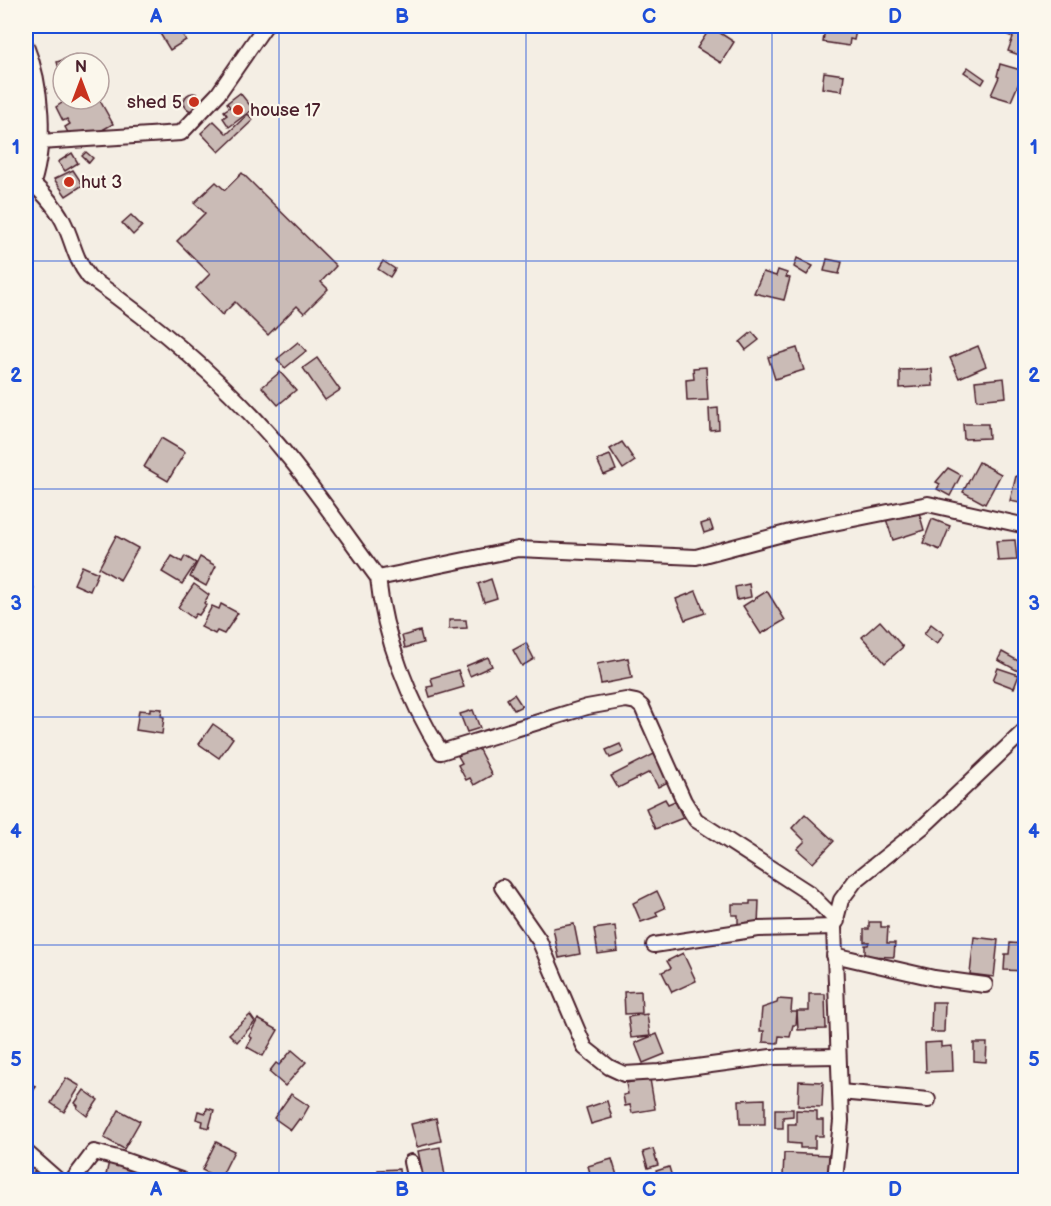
<svg xmlns="http://www.w3.org/2000/svg" width="1051" height="1206" viewBox="0 0 1051 1206" font-family="'Balsamiq Sans',sans-serif">
<style>
.building{fill:#cabbb6;stroke:#4a1f2b;stroke-width:1.5}
.lines{fill:none;stroke-linecap:round;stroke-linejoin:round}
.minor-casing{stroke:#4a1f2b;stroke-width:18}
.minor{stroke:#fbf7ec;stroke-width:14}
.grid{fill:none;stroke:#1d4ed8;stroke-width:1.5;stroke-opacity:0.55}
.poi-dot{fill:#c8321e;stroke:#fbf7ec;stroke-width:2}
.labels{text-anchor:middle;dominant-baseline:central;stroke-width:4.5;stroke-linejoin:round;paint-order:stroke}
.poi-label{font-size:18px;fill:#4a1f2b;stroke:#fbf7ec;text-anchor:start}
.neatline{fill:none;stroke:#1d4ed8;stroke-width:2}
.grid-label{font-size:20px;text-anchor:middle;font-weight:bold;fill:#1d4ed8}
</style>
<rect width="100%" height="100%" fill="#f4eee4"/>
<filter id="ink" filterUnits="userSpaceOnUse"><feTurbulence type="fractalNoise" baseFrequency=".0167" numOctaves="2"/><feDisplacementMap in="SourceGraphic" scale="12" xChannelSelector="R" yChannelSelector="G"/><feConvolveMatrix kernelMatrix="1 2 1 2 8 2 1 2 1" color-interpolation-filters="sRGB"/></filter>
<g filter="url(#ink)">
<g class="building">
<polygon points="158,26 177,26 186,40 170,50 156,27"/>
<polygon points="822,26 857,26 854,40 850,39 849,46 823,42 825,28 821,28"/>
<polygon points="1018,26 1026,28 1025,57 1008,51 1013,37 1008,35 1011,29 1016,30"/>
<polygon points="711,27 734,42 721,63 697,48"/>
<polygon points="77,55 80,63 63,63 63,81 57,62"/>
<polygon points="1000,64 1024,71 1011,101 991,95 999,77 997,76"/>
<polygon points="968,67 985,79 982,84 964,72"/>
<polygon points="824,72 844,75 842,91 822,88"/>
<polygon points="240,93 253,109 229,127 223,118 227,115 224,111 230,107 227,103"/>
<circle cx="193" cy="102" r="9"/>
<polygon points="68,99 99,99 113,124 95,134 93,132 82,137 71,138 65,127 70,124 67,119 63,121 56,107"/>
<polygon points="248,114 253,120 219,152 201,133 214,121 227,134"/>
<polygon points="86,152 93,158 89,163 82,156"/>
<polygon points="72,153 78,163 65,171 58,162"/>
<polygon points="73,170 83,185 66,196 54,179"/>
<polygon points="242,173 336,266 321,282 328,289 304,313 297,306 268,335 235,302 222,315 196,288 210,274 177,241 205,213 194,203 216,182 225,190"/>
<polygon points="131,215 142,226 133,235 122,223"/>
<polygon points="797,258 813,266 807,275 794,267"/>
<polygon points="827,259 842,262 839,274 824,271"/>
<polygon points="383,261 395,269 390,277 378,269"/>
<polygon points="778,270 787,273 786,277 790,278 784,300 754,293 763,272 776,276"/>
<polygon points="752,332 759,340 746,350 740,342"/>
<polygon points="298,342 306,351 285,368 277,359"/>
<polygon points="978,346 986,366 959,378 950,358"/>
<polygon points="797,348 804,370 775,379 768,357"/>
<polygon points="317,358 340,390 325,400 303,368"/>
<polygon points="706,367 708,400 687,401 686,380 694,379 693,368"/>
<polygon points="932,369 933,386 900,388 900,370"/>
<polygon points="280,372 296,390 278,405 262,387"/>
<polygon points="1004,378 1006,397 977,400 975,381"/>
<polygon points="718,408 719,429 710,430 709,409"/>
<polygon points="963,424 988,424 989,438 964,439"/>
<polygon points="161,438 185,452 168,481 144,467"/>
<polygon points="622,442 635,461 623,469 610,449"/>
<polygon points="610,455 616,470 604,475 597,460"/>
<polygon points="979,462 1001,474 985,504 963,492"/>
<polygon points="948,468 961,475 950,496 937,489 940,484 936,482"/>
<polygon points="1016,476 1026,478 1025,504 1010,501"/>
<polygon points="918,509 924,530 893,540 886,519"/>
<polygon points="932,519 950,526 940,550 923,543"/>
<polygon points="710,521 713,530 704,533 701,524"/>
<polygon points="116,536 138,548 120,580 99,568"/>
<polygon points="1015,540 1017,560 998,561 996,541"/>
<polygon points="172,556 182,562 185,556 196,563 182,584 162,572"/>
<polygon points="200,557 216,566 206,586 190,577"/>
<polygon points="82,566 98,573 90,591 74,584"/>
<polygon points="491,579 497,598 484,602 478,584"/>
<polygon points="26,584 34,588 26,609"/>
<polygon points="194,584 209,595 204,603 206,605 199,615 196,614 193,618 178,607"/>
<polygon points="749,584 751,597 737,600 735,587"/>
<polygon points="696,591 705,613 685,620 676,599"/>
<polygon points="767,591 785,620 761,634 743,606"/>
<polygon points="221,604 238,613 224,634 217,631 215,634 201,627 212,606 219,609"/>
<polygon points="449,620 466,620 467,628 449,629"/>
<polygon points="880,621 903,647 885,663 862,637"/>
<polygon points="931,624 944,634 937,644 924,634"/>
<polygon points="420,631 423,643 405,648 402,636"/>
<polygon points="526,643 534,659 522,666 513,650"/>
<polygon points="1002,652 1022,663 1018,671 998,660"/>
<polygon points="488,657 492,666 470,676 466,666"/>
<polygon points="628,658 632,678 601,684 597,664"/>
<polygon points="998,668 1019,675 1014,688 993,680"/>
<polygon points="458,670 464,687 430,697 427,687 433,686 431,678"/>
<polygon points="514,694 522,706 514,710 507,699"/>
<polygon points="150,708 162,709 161,716 164,717 162,734 136,730 139,710 150,711"/>
<polygon points="473,710 480,728 467,732 460,714"/>
<polygon points="213,724 233,738 219,758 199,744"/>
<polygon points="620,744 624,752 610,758 606,750"/>
<polygon points="477,746 492,775 474,785 470,778 466,780 458,765 462,763 458,756"/>
<polygon points="654,754 668,782 658,787 650,772 618,788 611,776"/>
<polygon points="665,799 668,804 675,801 683,818 655,829 646,808"/>
<polygon points="805,814 834,841 813,863 797,849 805,841 792,828"/>
<polygon points="657,891 665,908 656,912 658,916 641,922 633,903"/>
<polygon points="750,901 759,901 758,926 738,926 738,915 732,915 732,904 750,904"/>
<polygon points="869,922 881,922 881,927 888,927 887,943 895,943 894,957 865,956 865,945 868,945 869,942 864,942 864,929 869,929"/>
<polygon points="574,924 580,954 559,958 553,928"/>
<polygon points="615,926 618,951 598,954 594,929"/>
<polygon points="974,937 998,940 994,977 970,974"/>
<polygon points="1010,943 1026,944 1026,971 1004,970 1005,954 1009,954"/>
<polygon points="683,953 696,981 672,992 662,972 671,968 667,961"/>
<polygon points="641,991 642,1013 625,1014 624,992"/>
<polygon points="809,994 825,994 826,1029 798,1030 797,1011 809,1011"/>
<polygon points="778,999 792,1000 791,1012 797,1012 796,1025 793,1025 790,1037 779,1036 778,1043 763,1042 764,1031 760,1031 762,1008 777,1003"/>
<polygon points="932,1002 945,1002 944,1032 931,1032"/>
<polygon points="647,1014 650,1036 631,1038 628,1017"/>
<polygon points="250,1015 255,1022 237,1042 229,1034"/>
<polygon points="258,1019 278,1030 263,1056 247,1047 252,1038 249,1036"/>
<polygon points="657,1034 665,1054 643,1063 635,1043"/>
<polygon points="941,1042 941,1047 952,1046 953,1071 926,1072 925,1043"/>
<polygon points="974,1043 987,1043 986,1062 974,1061"/>
<polygon points="292,1050 306,1062 285,1086 269,1072 276,1063 279,1065"/>
<polygon points="66,1078 80,1086 64,1112 51,1103"/>
<polygon points="26,1079 36,1087 31,1094 28,1092 26,1095"/>
<polygon points="650,1079 655,1109 632,1113 630,1105 625,1106 623,1095 628,1094 626,1083"/>
<polygon points="799,1081 823,1082 822,1107 798,1106"/>
<polygon points="84,1090 98,1100 87,1116 77,1108 78,1106 75,1103"/>
<polygon points="291,1094 309,1106 301,1120 299,1119 291,1130 274,1118"/>
<polygon points="765,1099 765,1124 740,1124 739,1100"/>
<polygon points="607,1101 612,1118 591,1124 586,1108"/>
<polygon points="26,1105 34,1113 26,1126"/>
<polygon points="207,1108 214,1110 209,1128 202,1126 203,1121 196,1119 198,1111 206,1113"/>
<polygon points="775,1109 793,1109 793,1116 783,1117 783,1128 775,1128"/>
<polygon points="119,1110 140,1121 124,1149 104,1138"/>
<polygon points="796,1110 817,1111 817,1120 823,1120 823,1136 815,1136 815,1148 800,1148 800,1144 788,1143 788,1124 796,1124"/>
<polygon points="436,1118 441,1141 417,1147 411,1124"/>
<polygon points="216,1142 234,1151 220,1179 202,1170"/>
<polygon points="440,1147 445,1176 424,1180 418,1151"/>
<polygon points="653,1149 658,1165 648,1168 643,1152"/>
<polygon points="784,1153 829,1155 828,1179 783,1177"/>
<polygon points="612,1159 618,1179 592,1180 588,1166"/>
<polygon points="26,1160 36,1169 31,1176 26,1171"/>
<polygon points="109,1161 132,1167 128,1180 105,1180"/>
<polygon points="669,1167 672,1177 659,1180 656,1171"/>
<polygon points="399,1169 400,1180 378,1180 378,1170"/>
</g>
<g class="lines">
<defs>
<g id="minor">
<path d="M26,46c16,39 20,96 7,137"/>
<polyline points="40,142 181,133 218,94 265,26"/>
<path d="M26,179c13,8 30,28 37,42 11,22 10,35 26,56 74,52 148,115 205,187 29,37 56,76 84,114 6,59 31,123 63,174l146,-45 39,-7 10,2 6,5 42,94 12,19 113,73 28,28"/>
<polyline points="378,578 518,549 696,557 794,531 928,504 1026,526"/>
<polyline points="502,887 539,940 585,1048 609,1067 624,1074 659,1072 771,1057 838,1056"/>
<polyline points="654,945 758,929 834,927"/>
<polyline points="834,955 934,978 985,985"/>
<polyline points="840,1092 928,1100"/>
<polyline points="26,1152 58,1180"/>
<polyline points="411,1162 415,1180"/>
<polyline points="73,1180 94,1152 121,1159 181,1180"/>
<polyline points="835,1180 841,1121 834,927 841,900 855,881 925,825 1026,729"/>
</g>
</defs>
<use href="#minor" class="minor-casing"/>
<use href="#minor" class="minor"/>
</g>
</g>
<path class="grid" d="M279,26v1154M526,26v1154M772,26v1154M26,261h1000M26,489h1000M26,717h1000M26,945h1000"/>
<g class="poi-dot">
<circle cx="194" cy="102" r="6"/>
<circle cx="238" cy="110" r="6"/>
<circle cx="69" cy="182" r="6"/>
</g>
<g class="labels">
<g class="poi-label">
<text x="182" y="102" text-anchor="end">shed 5</text>
<text x="250" y="110">house 17</text>
<text x="81" y="182">hut 3</text>
</g>
</g>
<rect width="1051" height="1206" fill="none" stroke="#fbf7ec" stroke-width="66"/>
<g transform="translate(81 81)"><circle r="28" fill="#fbf7ec" stroke="#b4a19f" stroke-width="1.5"/>
<path d="M0-4.5L10 22L0 15L-10 22Z" fill="#c8321e"/>
<text y="-9" font-size="16" font-weight="bold" text-anchor="middle" fill="#4a1f2b">N</text>
</g>
<rect x="33" y="33" width="985" height="1140" class="neatline"/>
<g class="grid-label">
<text x="156" y="23">A</text>
<text x="402" y="23">B</text>
<text x="649" y="23">C</text>
<text x="895" y="23">D</text>
<text x="16" y="154">1</text>
<text x="1034" y="154">1</text>
<text x="16" y="382">2</text>
<text x="1034" y="382">2</text>
<text x="16" y="610">3</text>
<text x="1034" y="610">3</text>
<text x="16" y="838">4</text>
<text x="1034" y="838">4</text>
<text x="16" y="1066">5</text>
<text x="1034" y="1066">5</text>
<text x="156" y="1196">A</text>
<text x="402" y="1196">B</text>
<text x="649" y="1196">C</text>
<text x="895" y="1196">D</text>
</g>
</svg>
